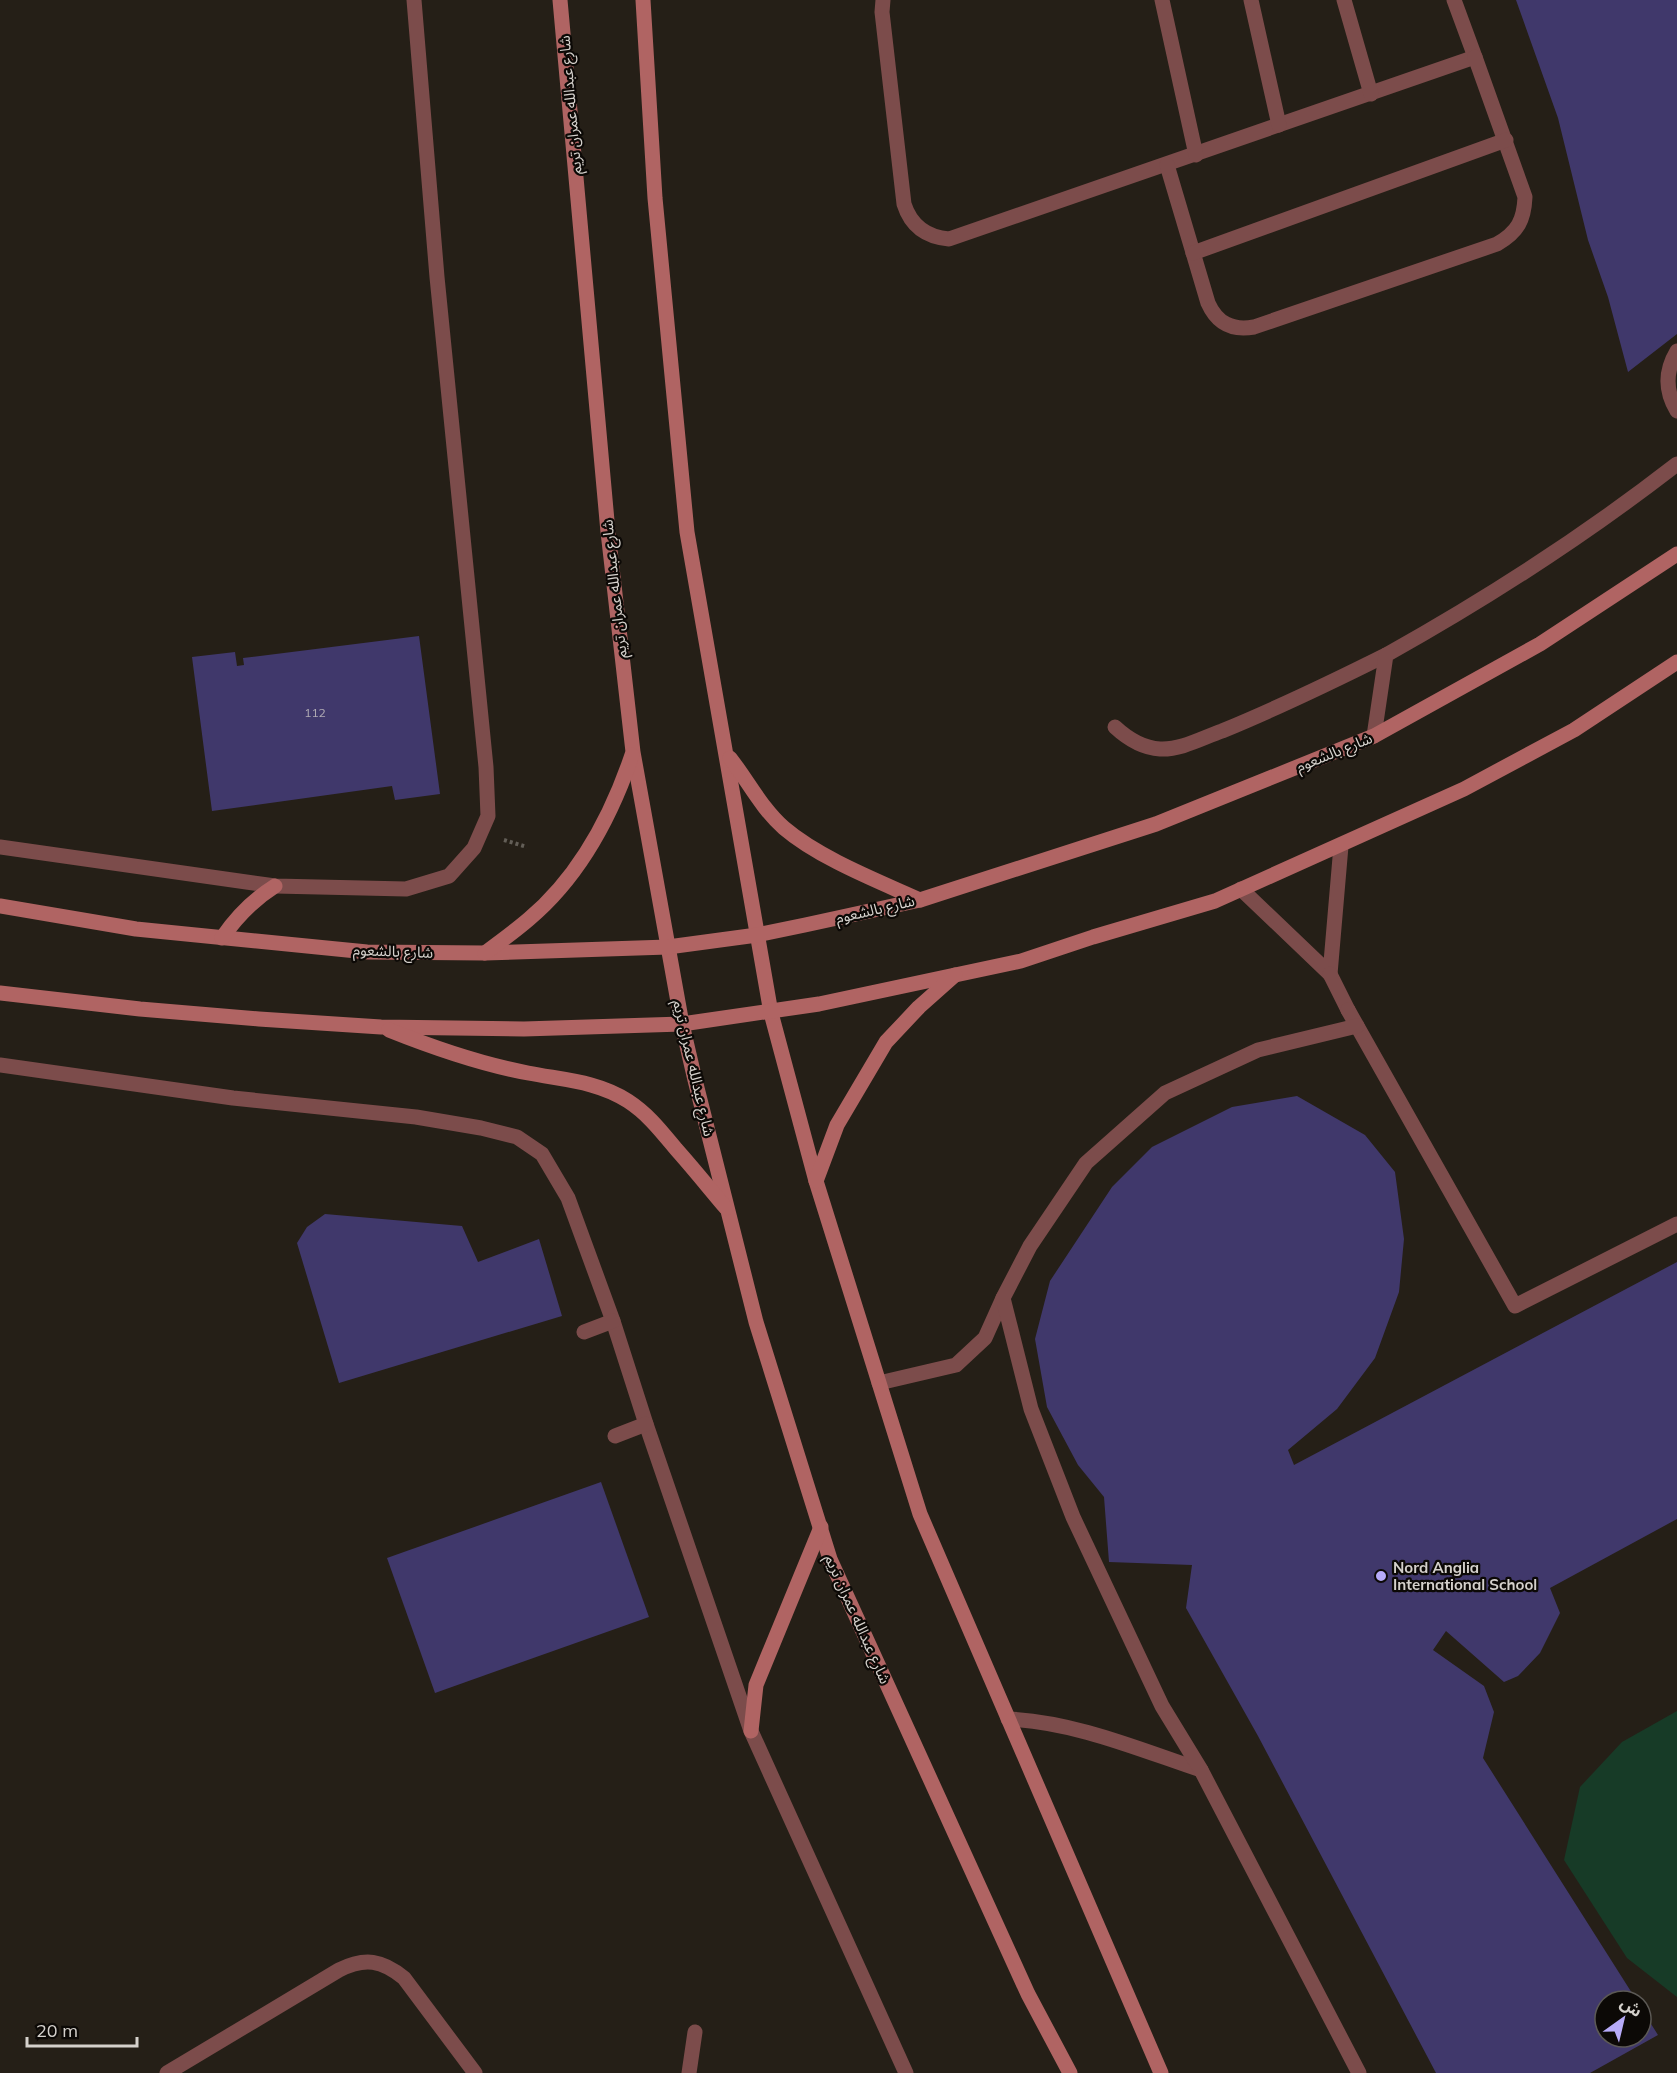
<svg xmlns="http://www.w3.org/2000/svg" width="1677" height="2073" viewBox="0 0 1677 2073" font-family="Mulish,'Noto Sans Arabic',sans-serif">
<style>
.green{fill:#173b27}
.building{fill:#40386b}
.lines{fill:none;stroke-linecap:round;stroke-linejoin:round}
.path{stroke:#635e57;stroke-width:4;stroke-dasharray:3 3;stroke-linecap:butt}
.lane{stroke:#7c4c4b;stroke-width:15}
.street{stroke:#7c4c4b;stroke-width:15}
.secondary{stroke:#b06463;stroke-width:15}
.poi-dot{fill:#b7abf8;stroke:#0c0906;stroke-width:2}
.labels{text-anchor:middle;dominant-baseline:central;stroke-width:4.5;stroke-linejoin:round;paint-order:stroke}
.number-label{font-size:12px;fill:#b0abb4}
.street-label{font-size:15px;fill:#d5d1cc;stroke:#0c0906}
.poi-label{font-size:15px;font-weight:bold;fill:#d5d1cc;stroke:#0c0906;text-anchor:start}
</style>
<rect width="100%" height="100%" fill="#251f17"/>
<polygon class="green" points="1677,1711 1677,1997 1627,1958 1564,1860 1580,1787 1622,1742"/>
<g class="building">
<polygon points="1516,0 1677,0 1677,334 1628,372 1608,297 1588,240 1558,118"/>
<polygon points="419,636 440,794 395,800 392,786 212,811 192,657 235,652 237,666 244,665 243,658"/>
<polygon points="1297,1096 1365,1135 1395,1172 1404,1239 1399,1292 1375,1358 1337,1409 1288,1450 1294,1465 1677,1262 1677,1519 1550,1588 1560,1613 1540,1653 1518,1676 1504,1682 1446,1631 1433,1650 1484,1686 1494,1712 1483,1758 1637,2001 1605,2001 1605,2037 1641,2037 1641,2008 1658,2035 1590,2073 1436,2073 1258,1736 1186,1608 1192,1565 1109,1562 1104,1497 1078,1465 1047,1407 1035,1339 1050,1281 1112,1187 1152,1147 1232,1107"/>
<polygon points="325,1214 462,1226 478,1262 539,1239 562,1316 339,1383 297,1243 307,1227"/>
<polygon points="601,1482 649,1617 435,1693 387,1558"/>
</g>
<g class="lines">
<polyline class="path" points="504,840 527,847"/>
<g class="lane">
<path d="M883,0l-1,12 22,192c7,22 22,33 45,35l526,-182 -21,-57"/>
<polyline points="1162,0 1196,155"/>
<polyline points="1251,0 1279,125"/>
<polyline points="1344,0 1371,94"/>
<path d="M1167,165l41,138c9,20 24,28 46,24l243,-83c21,-12 27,-24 28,-47l-50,-140"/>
<polyline points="1193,253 1506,140"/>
<path d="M1677,351c-12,20 -12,40 0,60"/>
<path d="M1115,727c13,12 27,21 45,22 21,1 42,-11 62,-18 56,-23 110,-49 164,-76"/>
<path d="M1374,736l12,-81c104,-58 197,-118 291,-191"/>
<polyline points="1241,889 1330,974 1341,846"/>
<polyline points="1330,974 1348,1010"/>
<polyline points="879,1383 956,1365 985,1338 1003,1298"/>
<path d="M1008,1719c67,3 130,30 193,51"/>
<path d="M167,2073l172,-103c26,-13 43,-10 65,8l71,95"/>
<polyline points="689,2073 695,2032"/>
</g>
<g class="street">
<polyline points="0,847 275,886 406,889 449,876 474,848 488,816 486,767 437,277 414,0"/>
<polyline points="1348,1010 1515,1306 1677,1224"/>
<polyline points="1357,1026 1258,1050 1165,1093 1086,1163 1030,1246 1003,1298 1031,1409 1073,1517 1162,1706 1201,1770 1359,2073"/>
<polyline points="0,1065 233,1098 416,1117 481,1128 517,1137 542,1154 568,1198 613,1321 646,1424 751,1731 906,2073"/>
<polyline points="584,1332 613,1321"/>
<polyline points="615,1436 646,1424"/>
</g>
<g class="secondary">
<polyline points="560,0 608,532 633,752 682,1024 695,1080 756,1322 830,1559 1028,1994 1070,2073"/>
<polyline points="643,0 655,198 687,532 771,1013 816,1181 920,1514 1161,2073"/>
<path d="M730,758c18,23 32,51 54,70 35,30 94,53 136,72"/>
<polyline points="0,906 136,929 367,952 485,953 668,947 757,935 805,925 920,900 1156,824 1374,736 1540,644 1677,554"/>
<path d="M222,938c15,-22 31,-38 53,-52"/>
<path d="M485,953c15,-11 30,-22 44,-34 51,-43 82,-102 103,-164"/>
<polyline points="0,993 140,1009 259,1019 381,1027 524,1029 682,1024 819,1004 1021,961 1093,937 1215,901 1464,789 1574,730 1677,662"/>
<path d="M389,1030c45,18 91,34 139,43 35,7 69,8 100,28 20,13 33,30 48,48 17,19 33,39 50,59"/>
<polyline points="816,1181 837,1125 886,1042 919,1007 955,975"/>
<polyline points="751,1731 756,1685 821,1527"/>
</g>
</g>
<circle class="poi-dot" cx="1381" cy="1576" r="6"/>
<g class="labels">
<g class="number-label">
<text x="315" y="712">112</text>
</g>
<g class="street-label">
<text transform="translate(570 105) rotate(-95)">شارع عبدالله عمران تريم</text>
<text transform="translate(614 589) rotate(-96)">شارع عبدالله عمران تريم</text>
<text transform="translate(1334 752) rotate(-22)">شارع بالشعوم</text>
<text transform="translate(875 909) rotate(-13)">شارع بالشعوم</text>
<text transform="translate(393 951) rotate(2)">شارع بالشعوم</text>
<text transform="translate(694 1068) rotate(77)">شارع عبدالله عمران تريم</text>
<text transform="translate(858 1619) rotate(66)">شارع عبدالله عمران تريم</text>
</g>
<g class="poi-label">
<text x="1393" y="1567">Nord Anglia<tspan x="1393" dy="17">International School</tspan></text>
</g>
</g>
<g transform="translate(1623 2019) rotate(34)"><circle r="28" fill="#0c0906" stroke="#5c5955" stroke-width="1.5"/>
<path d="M0-4.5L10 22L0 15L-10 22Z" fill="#b7abf8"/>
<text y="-9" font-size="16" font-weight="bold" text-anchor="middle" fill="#d5d1cc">ش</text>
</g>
<path d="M27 2037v9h110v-9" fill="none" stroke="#d5d1cc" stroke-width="3"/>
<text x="36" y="2037" font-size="18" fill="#d5d1cc" stroke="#0c0906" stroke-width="4.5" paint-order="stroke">20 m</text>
</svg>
